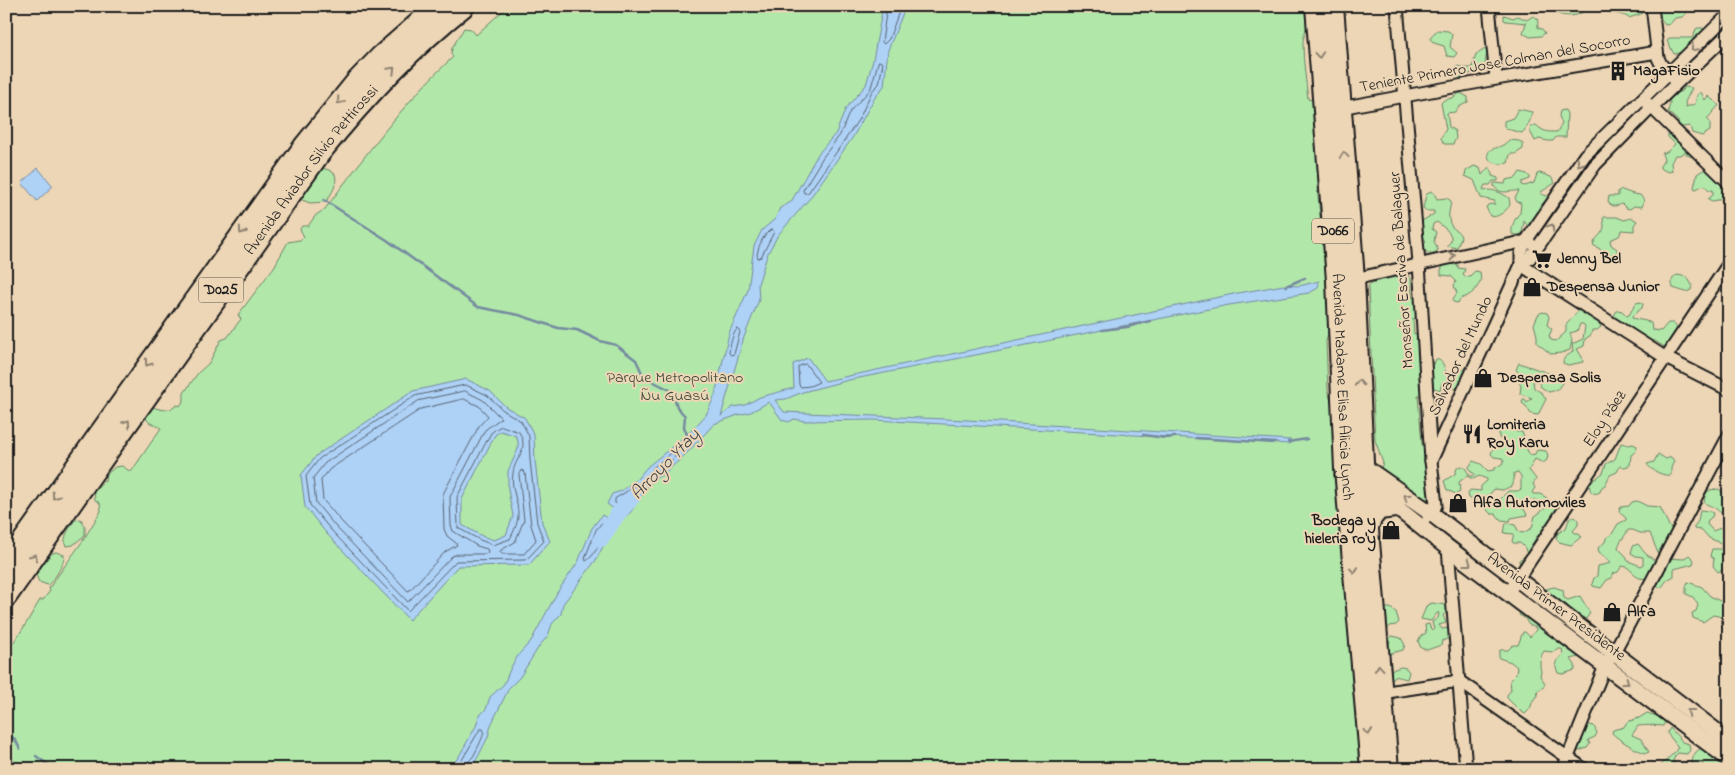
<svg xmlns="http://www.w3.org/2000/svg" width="1735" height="775" viewBox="0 0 1735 775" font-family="'Indie Flower',sans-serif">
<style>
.green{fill:#b1e8aa;stroke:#668263}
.water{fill:#aed1f6;stroke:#74899f;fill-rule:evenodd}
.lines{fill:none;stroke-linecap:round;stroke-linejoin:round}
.shore{stroke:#566473;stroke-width:1}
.stream{stroke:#74899f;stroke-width:2.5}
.river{stroke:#aed1f6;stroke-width:16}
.street-casing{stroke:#1c1c1c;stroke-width:15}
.secondary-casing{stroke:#1c1c1c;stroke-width:19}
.highway-casing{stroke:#1c1c1c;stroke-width:24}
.street{stroke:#edd6b6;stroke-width:11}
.secondary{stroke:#edd6b6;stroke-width:15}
.highway{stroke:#edd6b6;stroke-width:20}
.oneway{stroke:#8f8271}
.labels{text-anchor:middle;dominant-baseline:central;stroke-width:4;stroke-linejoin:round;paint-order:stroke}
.shield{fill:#edd6b6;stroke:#5b544a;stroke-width:1}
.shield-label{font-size:15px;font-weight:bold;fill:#1c1c1c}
.street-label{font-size:16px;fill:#1c1c1c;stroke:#edd6b6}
.poi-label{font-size:16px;font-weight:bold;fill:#1c1c1c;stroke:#edd6b6;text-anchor:start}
.park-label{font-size:16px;fill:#3a4538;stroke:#edd6b6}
.water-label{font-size:18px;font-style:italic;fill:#394048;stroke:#edd6b6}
</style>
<rect width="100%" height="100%" fill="#edd6b6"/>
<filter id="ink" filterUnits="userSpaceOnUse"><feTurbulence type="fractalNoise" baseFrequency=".02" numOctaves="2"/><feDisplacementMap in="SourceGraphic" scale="10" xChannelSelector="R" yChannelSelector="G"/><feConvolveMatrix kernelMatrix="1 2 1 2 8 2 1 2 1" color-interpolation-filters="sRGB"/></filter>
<g filter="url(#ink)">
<g class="green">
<path d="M508,6h797c8,12 -2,26 -2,38 0,18 3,37 5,55l10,3 3,26 -6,8 2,4 5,43 -5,3 12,118 1,19 -4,19 2,48 3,12 31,367h-1356v-116l18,-26 16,-27h3l7,-9 -1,-3 33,-46 19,-31 -1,-8 -5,-3 -1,-8 10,-11 1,1 1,-7 9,-8 7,-1 9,6 30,-44c-11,-6 -16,-4 -15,-18l6,-3c10,3 17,5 25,-2l3,1 4,-6v-7l14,-20 11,-10 12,-23 6,-2 14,-19 -3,-4 36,-48 14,-25 11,-2 1,1 4,-4 -4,-8 2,-3h6l8,-11 9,-6c41,-54 78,-106 128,-152l-2,-2 1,-7 12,-20 7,1 5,6z"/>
<path d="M1550,6h33l1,5c-9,7 -24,6 -34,-1z"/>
<path d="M1606,6h35l3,4 -3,4 -12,4c-5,-4 -14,-4 -21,-6l-3,-4z"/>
<polygon points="1687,6 1686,14 1682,17 1675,18 1670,24 1665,25 1658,15 1657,7"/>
<path d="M1504,15l9,3 5,-2 9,4 6,-4c7,2 4,6 5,12l4,1 3,4 -4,3 -11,1 -7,-4 3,-10 -20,-2 -2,-1z"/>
<polygon points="1698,28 1703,28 1703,33 1687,51 1674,54 1667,41 1670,38 1693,38 1696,29"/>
<polygon points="1438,30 1448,31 1452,34 1450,47 1457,53 1454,57 1447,56 1444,46 1434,43 1430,39 1434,33"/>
<polygon points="1485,49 1487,52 1484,70 1464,75 1460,78 1454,75 1453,70 1458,66 1465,68 1472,68 1476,55"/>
<polygon points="1685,87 1692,88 1685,102 1686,107 1695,104 1697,95 1701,92 1705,100 1708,96 1719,105 1707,119 1710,122 1710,131 1702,136 1692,133 1690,126 1683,127 1678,126 1678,121 1668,112 1670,103 1669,98 1671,94 1680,92"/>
<polygon points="1460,93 1468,97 1468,102 1459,107 1455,112 1447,113 1449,127 1455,131 1456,138 1453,144 1444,144 1441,138 1446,129 1441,103 1444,100 1452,98"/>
<path d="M1518,109l14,3c0,7 -6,17 -10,21l-15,-4 -3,-3v-5l9,-3z"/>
<path d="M1565,110l2,4 -1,23h-10l-3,4h-5l-9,-2 -4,2 -5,-10 1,-5 5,-1c8,7 10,7 21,7l5,-8 -3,-8 1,-5z"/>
<polygon points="1668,129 1693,153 1691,157 1684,152 1680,155 1675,155 1671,163 1672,171 1668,172 1660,168 1660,166 1664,160 1662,153 1667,152 1675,144 1668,137"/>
<path d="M1509,140l10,1 4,3v5l-8,5h-5l-2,9 -9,1 -9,-3c-6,-13 3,-11 11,-15 3,-1 6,-4 8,-6z"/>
<path d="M1474,166l6,2 2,7 7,-8 3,4v5l6,2v3h-5l-3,4h-5l-2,4 1,2c8,-3 18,2 25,7l1,7c-4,6 -13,14 -20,11l-4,-9 4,-3 4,1 1,-4 -14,-3 -7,-18 -9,-4 1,-5z"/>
<path d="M322,168l7,2 6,4c3,11 -3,18 -9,28l-16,1 -8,-3 -3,-10 16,-17z"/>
<polygon points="1705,169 1729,187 1729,211 1722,208 1722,206 1726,204 1724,199 1712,201 1708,199 1713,195 1713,190 1709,190 1704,185 1696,189 1694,188 1697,174"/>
<path d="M1520,172l7,2 3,3v2l-8,3v3l3,1 9,-3 3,-9 3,-1 11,4 4,6 -14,9v2l9,3 -3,5 -4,1 -2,4 2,4 -7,6 -1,5 -6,6 -5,-7 -2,13 -5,1 -5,-1c-1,-7 3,-17 8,-21l1,-10 -4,-1 -2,-4 4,-7c-9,-1 -19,5 -25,-5v-3l11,1 1,-4 10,-2z"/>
<path d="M1622,190l11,4 7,1 4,5 -2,7 -8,-1 -4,3 -4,-1 -4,-4c-7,2 -9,4 -14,-2l1,-6h9v-5z"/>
<path d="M1430,191l4,2 3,6 10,-1 4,3c-1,9 -5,17 1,26 4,4 7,4 9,10l-4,11 -10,-2 4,-5v-5l-4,-6 -10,-8 -4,2 -1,5 4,3 -2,9 4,9 -5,4 -5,-1 -4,-3v-5l2,-4 -4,-5v-15l12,-7v-3h-7l-4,-3 3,-13z"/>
<path d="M1605,217h12l7,3 8,-2 5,3 -3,4v6l-12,-1 -3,6 -9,4 1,5 6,4v3l-4,3 -10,-1 -3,-5 -7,-4c2,-8 11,-11 11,-19 0,-3 -1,-5 -1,-8z"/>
<path d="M1444,264l14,1v3l7,1 -2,6 2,2 5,-1 5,-5 5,1 1,9c-6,10 -9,14 -21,18l-2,4 -5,-1v-3l4,-6 -3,-7 2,-5 -5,-5 -10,-1v-5z"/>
<path d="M1405,271l6,8 1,18h16c2,10 -5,18 -15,22l1,15 6,-2 7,31 7,1 2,-5c8,2 8,8 10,15 10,3 12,-6 22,-6l-8,22 -7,-2v-9l-11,4 -2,7 -6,-2 -10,7h-6l4,49 3,-1 7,57c-13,-1 -41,-22 -52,-30l3,-7 -8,-23 -7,-153 2,-3 5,-1 -2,-1 1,-4z"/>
<path d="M1677,275l10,2 5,8 -1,5 -5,2 -13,-4c-2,-7 -1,-10 4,-13z"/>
<path d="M1641,302l2,2 -1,4 -9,7 -1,3c6,2 12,2 17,4l2,1 1,7 9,1 7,-8h5l6,7 -1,8 -5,-1 -2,1v2l-5,8 -11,-7h-5l-37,-23 4,-8 5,1 5,5 2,-1 7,-12z"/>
<path d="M1581,308l16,11 4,8 -4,3h-5l-1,5 -6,4 -1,7 -7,3 5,8 1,5 -15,3 -5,-2c0,-8 7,-7 10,-12l-1,-7 11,-5 2,-13 -2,-2h-3l-3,7 -7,2 2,7 -2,10 -9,3 -10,1 -14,-11v-7l-3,-12 4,-9 4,-3 5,1 2,4 -2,8 5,4 -3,7 2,4 5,1 10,-9v-7z"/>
<polygon points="1519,363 1563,378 1564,380 1557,390 1549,392 1541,387 1538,381 1533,381 1534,388 1542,393 1546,399 1538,415 1531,414 1526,406 1522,403 1523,399 1525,399 1527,402 1532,398 1520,394 1521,386 1519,382 1526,379 1516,370"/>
<path d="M1503,427h6l8,5h5l3,7v7l5,9 5,-1 2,-4 9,1 2,4 -1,5 -4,3 -8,-4 -6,11 7,9 -3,5 2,4 -3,4 1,2h7l7,4v4l-4,1 -12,-4 -4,3c-4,-1 -10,-2 -13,2l10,5 3,6 -16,3 -1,3 -9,-1 -5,-6h-5l-4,-4 1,-4 7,-1 13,-14h10l3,-2v-13l-3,-4 -4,1 -1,12c-2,2 -7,3 -10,5l-9,-1 -3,4 -6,4 -2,4 -10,-1 -4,-2 -1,-4 2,-4 11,1v-5l6,-5v-2l-8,-3 -6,3 -6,-3 -8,6 1,10 -4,2 -9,-4 -3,-9 11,-7 2,-6 4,-2 4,2 5,8h4l1,-2 -4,-2 -2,-5 4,-6 8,3 7,7 6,-1 1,-2 7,-4 2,-4 -2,-2 -8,-1 -3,-3c2,-10 10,-7 17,-9l-2,-4 -7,-3v-6z"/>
<path d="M1621,443l8,2 4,-1 4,2 -1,5 -5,4 -1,10 -5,2 -5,-1 -3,6 -7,3 -5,10 -4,3 -1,4c-7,4 -12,-1 -10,-9l13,-10 3,-9 9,-5z"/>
<path d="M1658,454l8,5 5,-2 3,4 -3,7v7c-6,2 -21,-5 -24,-11l7,-2z"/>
<path d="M1718,489c12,6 11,15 11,27 -7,-1 -9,-4 -14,-8 -9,-5 -13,-2 -9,-15l4,-3z"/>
<path d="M1637,501l10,5 13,1 10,21h8l6,3 -1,5 -24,20 -9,-23h-10l-7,-3h-5c-3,7 -9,11 -10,18l7,7 3,6 13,5 2,-1v-8l-7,-1 -5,-3 2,-7 5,-2c3,3 4,6 7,9 4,4 9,5 11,11l-6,15 -11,-1 -12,-11 -5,-1 -4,6 -6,2v4l-5,2 -6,8 -8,-2 -1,-2 2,-6 3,-2 1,-10 13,-3 -12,-11 -1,-4 7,-6 1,-4 6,-4 6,-10 8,-4v-2l-7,-6 1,-5 9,-1 3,-4z"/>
<path d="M1554,503l7,2 -18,29 -7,3c-1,5 -8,10 -7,15l2,1 -9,12 -3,-3v-2l8,-5 -2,-7 -5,-5h-7l-1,-2 2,-7 -10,-1 2,-10 9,2 4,7 4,1 9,-5 3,-12c7,-4 11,-10 19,-13z"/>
<path d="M1357,509l12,113 12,-4 4,-10h5l6,4 3,10 -3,3 -6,1c-5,6 -7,8 -16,7l-4,-7 1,14 16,6 2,-1 1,-8 2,-1 9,2 4,7 -2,5 -15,4 -1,4 3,3v5l2,4 9,-3 5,1 3,4 -2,7 -12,-3 -9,10 -5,-1 -2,-4 1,-7 -7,-13 10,108h-5l-19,-204z"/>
<polygon points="1700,510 1709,511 1713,513 1712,517 1708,520 1707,524 1713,531 1723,527 1729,528 1729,556 1726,559 1729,561 1729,570 1726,568 1718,572 1713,566 1714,559 1710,556 1712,549 1722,549 1723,544 1709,538 1702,530 1694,529 1694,527 1698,521"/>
<polygon points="1570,517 1575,517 1578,520 1578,525 1573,531 1575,533 1579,533 1581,537 1571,545 1559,542 1556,538 1558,533 1566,528"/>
<path d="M81,519l4,8v8l-12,10 -7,1c-4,-8 4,-19 9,-26z"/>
<path d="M56,552l8,3c1,8 -9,24 -16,30l-9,-3 -3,-7c5,-7 12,-22 20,-23z"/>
<polygon points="1689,555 1694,560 1693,564 1674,569 1674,576 1667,580 1661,588 1653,584 1658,577 1664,574 1663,568 1669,558 1683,559"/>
<polygon points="1688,582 1702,587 1710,596 1724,603 1729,599 1729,614 1723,617 1713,615 1703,622 1693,618 1692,613 1696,611 1698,605 1693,597 1686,594 1686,587"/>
<path d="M1554,587l9,3 1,8 4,2 12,-4 10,17 -4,6 -15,-7 -4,-7 -5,-3 -2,1 -4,15 10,5 -1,3 35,24 -1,2 -28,7 4,6v5l-12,4 -5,-1c-5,-13 -2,-10 5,-19l-1,-5h-3l-6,3 -9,-1c-4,5 -5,15 -3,20l-1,5 5,7 -2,5 -6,3 1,5 -5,4 -3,9 -5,5 -6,-4 -12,-12v-3l4,-5 -1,-10 6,-6 1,-7 -6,-5 -12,-4v-5l1,-3h8l5,-5h5l5,-13h2l5,5 6,-7v-2l-8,-4 -3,-6 -6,-3 2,-7 -2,-15 3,-1 19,15 2,-1 3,-17z"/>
<polygon points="1432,603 1447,605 1448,607 1447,612 1443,615 1446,623 1439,625 1442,629 1449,628 1450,638 1442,641 1441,645 1427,650 1421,648 1418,641 1421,636 1426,633 1425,625 1429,624 1431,629 1433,630 1434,629 1432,622 1438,618 1439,613 1437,613 1431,621 1421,619 1427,605"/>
<path d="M1647,713l10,3 8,6 -2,4c-9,-1 -16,-1 -25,0l-6,9 9,4 8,13 -3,1c-7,-1 -29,-14 -34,-20l1,-3 11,-3 3,-5 12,-4z"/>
<polygon points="1585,724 1594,726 1597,733 1595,737 1588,740 1590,744 1587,748 1576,752 1576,743 1583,741 1580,732"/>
<polygon points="1670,728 1681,740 1682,742 1689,744 1690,750 1687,754 1678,753 1675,756 1673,761 1677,769 1657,769 1675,752 1678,747 1667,733"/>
<path d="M1707,747l3,3v5l11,9v3l-2,2h-18l2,-2v-4l-7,2 -4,-2c1,-9 5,-15 15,-16z"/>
</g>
<g class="water">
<polygon points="883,6 906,6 888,50 884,86 874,99 853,137 810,198 778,235 768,253 758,284 759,300 744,337 721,416 733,407 745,405 760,397 794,388 793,364 808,358 825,381 1238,293 1284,285 1299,286 1319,281 1318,288 1309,293 1229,305 849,380 803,392 786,399 775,400 784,412 968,420 1291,440 1290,444 874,420 805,421 794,419 789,422 782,420 769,402 751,412 738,415 714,424 687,453 664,474 654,479 644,491 631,512 625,517 607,504 612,494 621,491 637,479 647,467 690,432 706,415 715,395 729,333 748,290 754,246 762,230 775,219 780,208 791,202 818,154 836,133 846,108 866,85 873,60"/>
<polygon points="38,168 53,186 37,201 22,183"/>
<path d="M466,379l24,12 16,16 19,11 9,17 1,25 7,63 8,18 -21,24 -71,1 -49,54 -82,-86 -22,-27 -4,-32 16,-20 96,-64zM501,431l15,5 2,5v8l-10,22v19l5,26 -7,19 -12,5 -12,-4 -20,-11v-26l33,-64z"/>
<polygon points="602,515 619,526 608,537 596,560 563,604 561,614 552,624 548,636 540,645 520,677 509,688 491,725 488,737 477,759 468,769 448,769 458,758 476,726 479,716 486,709 490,697 504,684 511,667 519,654 531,641 558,591 578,562 592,528"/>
</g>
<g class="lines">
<g class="shore">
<polyline points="887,6 882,42 884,44 889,39 901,6"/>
<polygon points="879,61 883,63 879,84 872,91 860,117 849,134 808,193 804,193 803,190 823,157 840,135 850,111 870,90"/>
<path d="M772,229l2,3 -13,25 -3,1 -1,-3c2,-10 6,-21 15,-26z"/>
<path d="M737,329l3,3 -6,22 -3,1 -2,-2c1,-7 3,-18 8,-24z"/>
<polygon points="806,364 819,382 810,386 801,387 799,385 798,367"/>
<polygon points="466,385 487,395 503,410 521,421 529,436 530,460 537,523 544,541 526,560 456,561 408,611 331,530 310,505 306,476 320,458 415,396"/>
<polygon points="465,391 483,400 501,418 485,430 450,497 451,525 453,531 477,546 487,549 488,552 486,554 458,554 452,556 408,602 335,526 316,503 313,478 325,463 418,401"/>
<polygon points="464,399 479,406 488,416 479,426 443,494 444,529 447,536 456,543 457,545 445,552 410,590 408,591 341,521 323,500 321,480 330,469 421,409"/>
<path d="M502,426l17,6c11,18 -4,25 -6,41 -3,15 6,29 5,43 0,7 -5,17 -8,23l-17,6 -13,-5 -22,-12 -1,-31 34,-64 5,-4z"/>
<polygon points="672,453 675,454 675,457 661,470 653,472 653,468"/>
<polygon points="522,470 525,473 531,525 536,540 524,554 502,554 500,552 501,550 515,542 524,520 519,474"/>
<polygon points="636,486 639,486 639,489 628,509 624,510 615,503 615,499"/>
<path d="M602,523l7,2v3c-8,9 -13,28 -23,33l-1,-3 11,-28z"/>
<path d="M454,769l8,-9 18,-31h3l1,2c-1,7 -6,16 -10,24 -3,5 -8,7 -9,14"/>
</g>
<g class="stream">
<polyline points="324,200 387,240 478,307 519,315 558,328 577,330 600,341 616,345 636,360 642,373 654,382 670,390 674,396 677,407 685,416 684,427 688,437"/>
<polyline points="1286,286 1305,278"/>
<polyline points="1102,330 1127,327 1150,321"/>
<polyline points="1143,435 1166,438 1175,437"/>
<polyline points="1196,438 1275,443"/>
<polyline points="1288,442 1307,439"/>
<polyline points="6,735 15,739 20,749"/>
<polyline points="36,756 54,769"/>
</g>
<polyline class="river" points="601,539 617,515 633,497"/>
<defs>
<g id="street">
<polyline points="1397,6 1419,263 1431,461 1436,505 1432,514 1428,517"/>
<polyline points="1489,6 1496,79"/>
<polyline points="1652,6 1658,58 1661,64 1673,79"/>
<polyline points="1646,102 1729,183"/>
<polyline points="1340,108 1496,79 1657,52"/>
<polyline points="1521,265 1530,258 1595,165 1651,108 1729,33"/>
<polyline points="1521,265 1666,358 1729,390"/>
<polyline points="1354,279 1526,241 1530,243"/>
<polyline points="1431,461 1521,265 1521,253 1526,241 1585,155 1729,14"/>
<polyline points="1448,548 1466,769"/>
<polyline points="1513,586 1729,263"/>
<polyline points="1381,693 1459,681 1584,769"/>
<polyline points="1563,769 1605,666 1613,654 1729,435"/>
</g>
<g id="secondary">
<polyline points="1363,466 1432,514 1729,741"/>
<polyline points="1364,482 1448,548 1729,759"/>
</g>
<g id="highway">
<path id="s1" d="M1316,6l21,274 8,189 26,300"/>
<polyline points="1333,6 1354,279 1364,482 1388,769"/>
<polyline points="1367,528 1372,517 1379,509 1395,507"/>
<polyline points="6,565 305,145 356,82 381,56 438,6"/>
<path id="s2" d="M6,597l112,-160 202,-284c43,-54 90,-104 144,-147"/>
</g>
</defs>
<use href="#street" class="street-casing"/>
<use href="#secondary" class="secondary-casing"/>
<use href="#highway" class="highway-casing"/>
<use href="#street" class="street"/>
<use href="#secondary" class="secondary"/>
<use href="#highway" class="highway"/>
</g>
<defs><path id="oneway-chevron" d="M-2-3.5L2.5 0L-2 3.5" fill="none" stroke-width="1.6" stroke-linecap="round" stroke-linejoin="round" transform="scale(1.25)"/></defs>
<g class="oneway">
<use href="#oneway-chevron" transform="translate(1694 48) rotate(135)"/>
<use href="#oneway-chevron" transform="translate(1319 55) rotate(86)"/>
<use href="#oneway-chevron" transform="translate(392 70) rotate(-45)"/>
<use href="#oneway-chevron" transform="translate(340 101) rotate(130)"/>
<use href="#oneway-chevron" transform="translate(1344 155) rotate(-95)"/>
<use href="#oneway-chevron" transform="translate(1580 163) rotate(125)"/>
<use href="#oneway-chevron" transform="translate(1551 227) rotate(-55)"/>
<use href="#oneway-chevron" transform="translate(242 231) rotate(125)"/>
<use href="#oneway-chevron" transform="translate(1452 256) rotate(-12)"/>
<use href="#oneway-chevron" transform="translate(148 363) rotate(125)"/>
<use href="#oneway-chevron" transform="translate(1359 383) rotate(-93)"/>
<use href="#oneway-chevron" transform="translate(127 423) rotate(-55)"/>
<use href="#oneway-chevron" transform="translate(55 496) rotate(125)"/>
<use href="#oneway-chevron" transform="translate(1407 497) rotate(-145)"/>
<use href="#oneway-chevron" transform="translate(34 557) rotate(-55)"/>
<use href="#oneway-chevron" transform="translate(1468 563) rotate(37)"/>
<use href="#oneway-chevron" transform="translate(1354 570) rotate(85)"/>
<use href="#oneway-chevron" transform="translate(1379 668) rotate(-95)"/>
<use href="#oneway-chevron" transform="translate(1626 682) rotate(37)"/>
<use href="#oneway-chevron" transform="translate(1690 712) rotate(-143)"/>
<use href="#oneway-chevron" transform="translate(1368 732) rotate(85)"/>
</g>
</g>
<defs>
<symbol id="building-bare" viewBox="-9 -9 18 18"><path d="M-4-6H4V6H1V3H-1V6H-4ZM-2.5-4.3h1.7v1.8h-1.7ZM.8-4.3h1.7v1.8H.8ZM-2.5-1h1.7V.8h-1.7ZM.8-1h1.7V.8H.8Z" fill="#1c1c1c" stroke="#edd6b6" stroke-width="2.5" paint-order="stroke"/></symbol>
<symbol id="supermarket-bare" viewBox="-9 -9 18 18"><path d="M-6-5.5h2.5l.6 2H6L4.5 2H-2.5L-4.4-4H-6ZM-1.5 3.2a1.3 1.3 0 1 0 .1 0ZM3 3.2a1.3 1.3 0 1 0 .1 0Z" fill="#1c1c1c" stroke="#edd6b6" stroke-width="2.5" paint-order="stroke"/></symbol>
<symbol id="shop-bare" viewBox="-9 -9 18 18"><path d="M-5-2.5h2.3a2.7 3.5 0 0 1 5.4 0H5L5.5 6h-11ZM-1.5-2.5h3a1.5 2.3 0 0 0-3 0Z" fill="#1c1c1c" stroke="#edd6b6" stroke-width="2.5" paint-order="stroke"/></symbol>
<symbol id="restaurant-bare" viewBox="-9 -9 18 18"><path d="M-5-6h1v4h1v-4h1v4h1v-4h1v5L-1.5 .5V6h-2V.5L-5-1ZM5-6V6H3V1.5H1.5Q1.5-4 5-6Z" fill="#1c1c1c" stroke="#edd6b6" stroke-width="2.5" paint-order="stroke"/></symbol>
</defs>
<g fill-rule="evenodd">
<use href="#building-bare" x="1604" y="57" width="28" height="28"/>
<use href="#supermarket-bare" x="1528" y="245" width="28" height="28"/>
<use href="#shop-bare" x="1518" y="273" width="28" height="28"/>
<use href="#shop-bare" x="1469" y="364" width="28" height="28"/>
<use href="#restaurant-bare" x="1458" y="420" width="28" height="28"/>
<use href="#shop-bare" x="1444" y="489" width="28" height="28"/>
<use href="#shop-bare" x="1377" y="516" width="28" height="28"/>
<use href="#shop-bare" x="1598" y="598" width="28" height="28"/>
</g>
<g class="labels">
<g class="shield">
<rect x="1312" y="218.5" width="42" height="25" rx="4"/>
<rect x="198.5" y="277.5" width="45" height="25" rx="4"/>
</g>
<g class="shield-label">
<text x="1333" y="231">D066</text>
<text x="221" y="290">D025</text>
</g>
<g class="street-label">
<text transform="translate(1495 64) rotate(-10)">Teniente Primero Jose Colman del Socorro</text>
<text stroke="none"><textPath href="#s2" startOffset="525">Avenida Aviador Silvio Pettirossi</textPath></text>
<text transform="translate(1402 270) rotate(-94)">Monseñor Escriva de Balaguer</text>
<text transform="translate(1461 356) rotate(-65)">Salvador del Mundo</text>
<text stroke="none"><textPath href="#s1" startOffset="382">Avenida Madame Elisa Alicia Lynch</textPath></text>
<text transform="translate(1605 419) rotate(-56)">Eloy Páez</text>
<text transform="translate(1556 607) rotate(37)">Avenida Primer Presidente</text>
</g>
<g class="poi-label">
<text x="1633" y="71">MagaFisio</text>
<text x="1557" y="259">Jenny Bel</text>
<text x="1547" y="287">Despensa Junior</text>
<text x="1498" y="378">Despensa Solis</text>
<text x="1487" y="425">Lomiteria<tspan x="1487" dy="18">Ro'y Karu</tspan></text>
<text x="1473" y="503">Alfa Automoviles</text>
<text x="1376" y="521" text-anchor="end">Bodega y<tspan x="1376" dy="18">hieleria ro'y</tspan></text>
<text x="1627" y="612">Alfa</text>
</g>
<g class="park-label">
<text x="675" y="378">Parque Metropolitano<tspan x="675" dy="18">Ñu Guasú</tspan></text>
</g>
<g class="water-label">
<text transform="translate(666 465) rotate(-46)">Arroyo Ytay</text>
</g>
</g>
<rect width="1735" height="775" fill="none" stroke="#edd6b6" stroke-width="25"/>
<rect x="12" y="12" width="1710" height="750" fill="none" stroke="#1c1c1c" stroke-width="2" filter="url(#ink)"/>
</svg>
